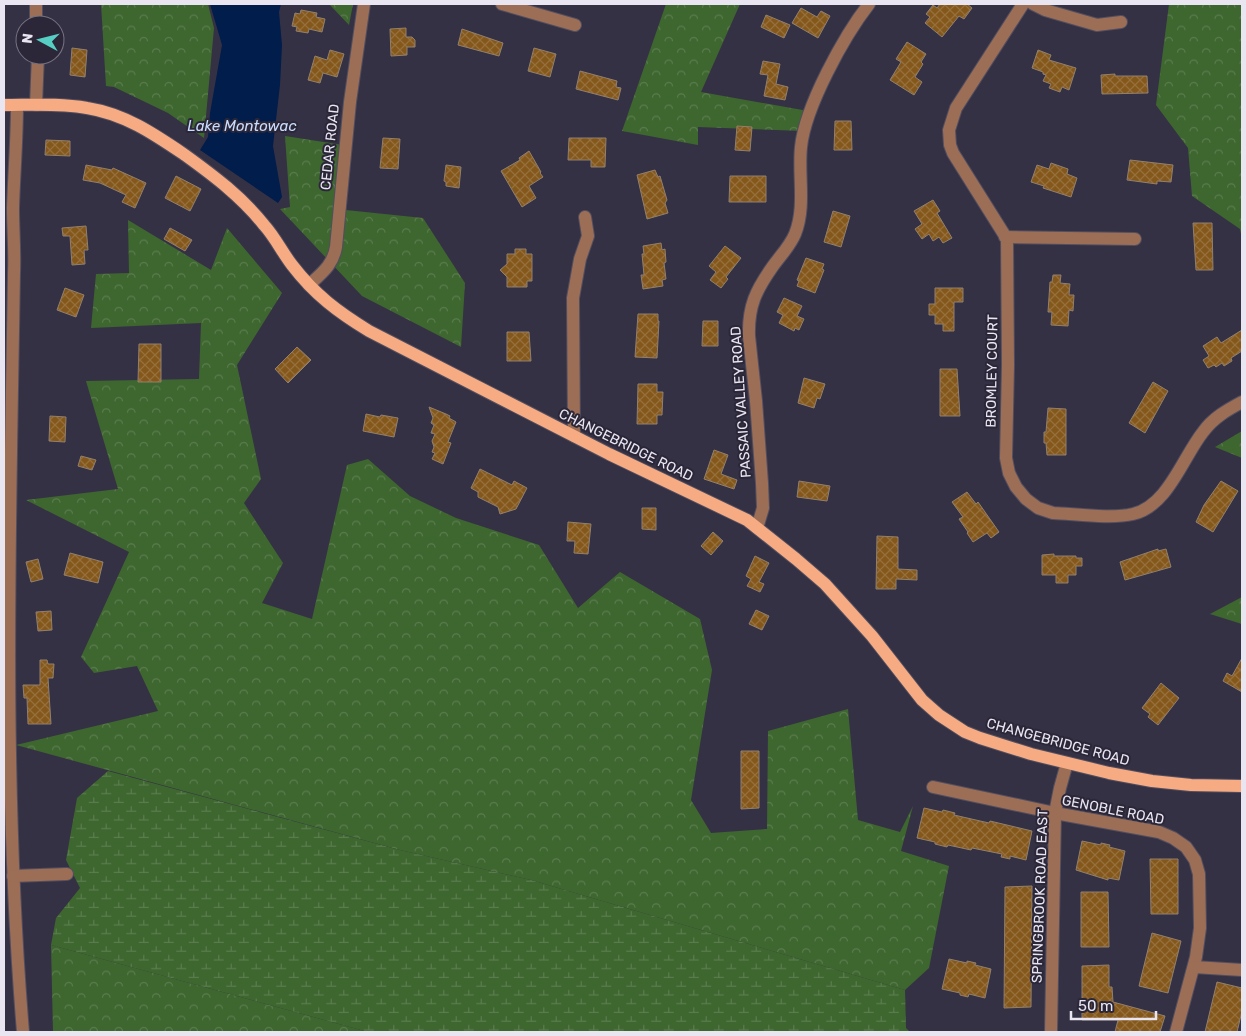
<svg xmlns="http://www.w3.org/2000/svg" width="1246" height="1036" viewBox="0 0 1246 1036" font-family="Rubik,sans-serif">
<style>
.forest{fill:url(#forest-crowns)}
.wetland{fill:url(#wetland-marsh)}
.water{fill:#011d4c}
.building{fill:url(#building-cross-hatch);stroke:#91806e}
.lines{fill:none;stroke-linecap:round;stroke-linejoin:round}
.minor-casing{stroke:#524e60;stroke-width:14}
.major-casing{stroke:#524e60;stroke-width:14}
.minor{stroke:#9c6e55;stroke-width:12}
.major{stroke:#f7ab82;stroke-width:12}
.labels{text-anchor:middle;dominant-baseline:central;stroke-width:4;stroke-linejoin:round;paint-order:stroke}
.street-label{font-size:14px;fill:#e9e6f2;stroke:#2b2739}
.water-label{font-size:15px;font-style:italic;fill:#c9ddfe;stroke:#2b2739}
</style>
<defs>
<pattern id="forest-crowns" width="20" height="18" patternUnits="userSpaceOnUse" patternTransform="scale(1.25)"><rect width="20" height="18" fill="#3e662f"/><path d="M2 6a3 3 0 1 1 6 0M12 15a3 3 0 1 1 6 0" fill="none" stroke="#5a7c4e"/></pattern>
<pattern id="wetland-marsh" width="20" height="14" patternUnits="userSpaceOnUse" patternTransform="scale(1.25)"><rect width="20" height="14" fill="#3e662f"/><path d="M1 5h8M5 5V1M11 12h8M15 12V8" fill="none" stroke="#5a7c4e"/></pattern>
<pattern id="building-cross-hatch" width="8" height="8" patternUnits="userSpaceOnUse" patternTransform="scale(1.25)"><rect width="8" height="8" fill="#84571a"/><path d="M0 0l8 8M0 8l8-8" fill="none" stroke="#956f3c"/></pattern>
</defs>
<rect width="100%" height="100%" fill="#353144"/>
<g class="forest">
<polygon points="101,4 208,4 214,28 204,138 168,113 114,87 106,86"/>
<polygon points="329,4 353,4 349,25"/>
<polygon points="666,4 740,4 701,92 808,111 803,131 698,127 698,145 622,131"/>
<polygon points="1169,4 1242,4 1242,239 1240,229 1192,196 1188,148 1156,105"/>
<polygon points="285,136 343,145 336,209 423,218 465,283 461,347 362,296 280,209 290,207"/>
<polygon points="128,220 211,270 227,228 282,293 237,365 261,479 244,503 283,563 262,603 312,619 347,465 368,459 410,496 456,518 539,545 578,608 620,572 700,619 712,670 691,800 711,833 767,829 768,731 848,709 858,820 900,832 913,806 901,851 949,866 929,968 905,990 531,880 400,850 16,745 158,711 137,666 94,673 81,657 129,552 26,500 118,489 86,381 199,379 201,323 91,328 96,274 129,273"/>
<polygon points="1242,431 1242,458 1215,447"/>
<polygon points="1242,597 1242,624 1210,614"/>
<polygon points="51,945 368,1032 53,1032"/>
</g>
<polygon class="wetland" points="108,771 400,850 531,880 905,990 906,1028 910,1032 368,1032 51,945 56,918 80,888 66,860 77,798"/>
<polygon class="water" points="210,4 281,4 279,12 282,45 280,85 273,146 282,197 278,203 200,150 208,137 210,113 222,45"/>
<g class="building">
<polygon points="940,4 967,4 972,8 964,19 959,16 942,37 925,23 930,17 926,14 933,5 937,8"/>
<polygon points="801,8 817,17 821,11 830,16 818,38 792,23"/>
<polygon points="301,10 317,13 316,17 325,19 322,32 309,29 308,33 296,31 297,27 292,26 295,13 300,14"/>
<polygon points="766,15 790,25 784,38 761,27"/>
<polygon points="406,28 406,37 412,37 415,40 415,47 407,47 407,55 391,56 390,29"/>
<polygon points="462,29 503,43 499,56 458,45"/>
<polygon points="907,42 926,54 921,62 923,64 915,77 922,82 914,95 890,80 901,62 896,59"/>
<polygon points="72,48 87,50 85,77 70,75"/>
<polygon points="534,48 556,54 550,77 528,71"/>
<polygon points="330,50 344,54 337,77 323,73 320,83 308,80 315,56 327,60"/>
<polygon points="1038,50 1051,55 1049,60 1076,68 1069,90 1062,87 1060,92 1049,88 1051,84 1043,81 1046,75 1043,74 1043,72 1032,68"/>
<polygon points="763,61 780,64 776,84 788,87 785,100 764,96 768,75 760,74"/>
<polygon points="580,71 617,81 616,87 621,88 618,100 576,89"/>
<polygon points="1115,74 1115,76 1147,76 1148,93 1102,94 1101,75"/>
<polygon points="835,121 851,121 852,150 834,150"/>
<polygon points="737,126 752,127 750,151 735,150"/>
<polygon points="383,138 400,139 398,169 380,168"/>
<polygon points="569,138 606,138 605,167 591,167 591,160 568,160"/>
<polygon points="46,140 70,141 70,156 45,155"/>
<polygon points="529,151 541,172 540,173 543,177 529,186 536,198 522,207 501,171 520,160 519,158"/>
<polygon points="1130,160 1173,165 1171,182 1157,181 1157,184 1127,180"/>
<polygon points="1051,163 1068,169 1067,174 1077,178 1071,197 1043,188 1044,186 1031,182 1037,165 1049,169"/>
<polygon points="86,165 112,170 113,168 146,183 135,208 122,202 126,195 100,183 83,180"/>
<polygon points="446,165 461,167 459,188 446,186 446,182 444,181"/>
<polygon points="655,170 658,177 660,176 667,200 665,203 668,213 647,219 637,175"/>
<polygon points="176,176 201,189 190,211 165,198"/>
<polygon points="730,176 766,176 766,202 729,202"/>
<polygon points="933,200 940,211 937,213 952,238 943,243 939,237 933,241 929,234 922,239 915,229 922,224 914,211"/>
<polygon points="833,211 850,216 841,247 824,242"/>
<polygon points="1193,223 1212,223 1213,270 1196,270"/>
<polygon points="86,226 88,250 84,250 85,264 72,265 70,236 63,236 62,228"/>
<polygon points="170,228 192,240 185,251 164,239"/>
<polygon points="661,243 662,250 665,249 666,262 664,263 666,279 662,280 663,286 643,289 641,275 644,275 642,254 644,254 643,246"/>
<polygon points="725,246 741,258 726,277 728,279 721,288 710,280 716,272 709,266"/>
<polygon points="515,249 526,249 526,254 532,254 532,281 527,281 527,287 507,287 507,277 500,270 507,264 507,254 515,254"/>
<polygon points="806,258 824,264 822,269 824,270 815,293 797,286 799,281 797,280"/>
<polygon points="1053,275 1061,275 1060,283 1070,284 1069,295 1074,295 1073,311 1069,310 1068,326 1051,325 1052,312 1048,312 1050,282 1052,282"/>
<polygon points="65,288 84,295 76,317 57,310"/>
<polygon points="935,288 963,288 963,302 954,302 954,331 943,331 943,324 935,324 935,315 929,315 929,304 935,304"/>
<polygon points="784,298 802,306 797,316 804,319 799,330 795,328 794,331 779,323 783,315 777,312"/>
<polygon points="638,314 658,314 658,321 659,321 657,358 635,357"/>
<polygon points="703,321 718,321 718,346 702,346"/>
<polygon points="1242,330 1242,351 1231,358 1232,361 1224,366 1222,363 1216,367 1214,365 1208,368 1203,360 1209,356 1203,346 1217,337 1221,343"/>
<polygon points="507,332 529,332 531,361 507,361"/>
<polygon points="139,344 161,344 161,382 138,382"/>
<polygon points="297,347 311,360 288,383 275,369"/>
<polygon points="940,369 957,369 960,416 940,416"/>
<polygon points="804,378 825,384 820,399 817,398 814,408 798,403"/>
<polygon points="1153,382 1168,391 1145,433 1129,423"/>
<polygon points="638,384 657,384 657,392 663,392 662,415 657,415 657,424 637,424"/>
<polygon points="429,407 446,414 450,416 449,418 456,422 448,442 451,443 443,464 432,459 435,453 432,452 434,447 432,441 435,434 431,433 434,425 431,423 433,418"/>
<polygon points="1048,408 1066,409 1066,455 1047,455 1046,443 1044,443 1044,432 1046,432"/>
<polygon points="366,414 380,417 381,415 398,418 394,437 363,431"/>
<polygon points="50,416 66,417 65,442 49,441"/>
<polygon points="714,450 728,455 721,474 737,480 734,489 704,479"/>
<polygon points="81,456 96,460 92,470 78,466"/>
<polygon points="480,469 512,485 514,481 527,488 516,509 500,514 498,507 478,497 478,492 471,488"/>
<polygon points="799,481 830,486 827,501 797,497"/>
<polygon points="1221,481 1238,491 1213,532 1196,522 1204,505"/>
<polygon points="967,492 976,504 978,502 999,532 991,538 987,533 973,542 967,533 968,532 959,519 963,517 952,502"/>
<polygon points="642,508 656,508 656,530 642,529"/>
<polygon points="568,522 591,524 588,554 574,553 575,541 567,541"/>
<polygon points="713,532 723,541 711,555 701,546"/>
<polygon points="877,536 898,537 898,569 917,570 917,580 896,579 896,589 876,589"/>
<polygon points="1158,549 1158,551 1166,549 1171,567 1125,580 1120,562"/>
<polygon points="70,553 103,562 98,583 64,575"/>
<polygon points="1054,554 1054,556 1076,556 1076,558 1082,558 1082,566 1076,566 1076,575 1068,575 1068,583 1056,583 1056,575 1042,575 1042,555"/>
<polygon points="755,556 769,563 759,582 764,584 760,592 747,586 751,579 746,576"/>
<polygon points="38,559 43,579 31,582 26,562"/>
<polygon points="756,610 769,616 762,630 749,624"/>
<polygon points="51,611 52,630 38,631 36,612"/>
<polygon points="1242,658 1242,692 1223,681 1227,673 1232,676"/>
<polygon points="40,660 47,660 48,664 54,664 53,678 48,678 51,724 28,724 27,698 24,698 23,685 40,685"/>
<polygon points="1161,683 1179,698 1158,725 1148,717 1150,714 1142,708"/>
<polygon points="741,751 759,751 759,808 741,809"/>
<polygon points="924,808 942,812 943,810 955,813 954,815 989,823 990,821 1032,831 1026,860 1010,856 1010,859 1001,857 1002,854 972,848 971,850 948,845 947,847 935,844 935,842 917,838"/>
<polygon points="1082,841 1101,845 1101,843 1110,845 1109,847 1125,851 1119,880 1108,878 1108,880 1076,870"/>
<polygon points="1150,859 1178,859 1178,914 1151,914"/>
<polygon points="1032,886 1031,1007 1004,1008 1005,887"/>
<polygon points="1081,892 1108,892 1109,947 1081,947"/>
<polygon points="1152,933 1181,941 1168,993 1139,986"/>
<polygon points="949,959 967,963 967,961 976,963 975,965 991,969 985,998 969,994 968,997 960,995 960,993 942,989"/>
<polygon points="1109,965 1109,987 1112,987 1113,1002 1165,1016 1160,1032 1115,1032 1118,1020 1082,1020 1082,966"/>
<polygon points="1217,982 1242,988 1242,1011 1237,1032 1205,1032"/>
</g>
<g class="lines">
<defs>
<g id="minor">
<polyline points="36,4 36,25"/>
<polyline points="502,4 575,25"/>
<path d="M1023,4l-67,104 -7,22 1,15 3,8 54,86 1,126 -2,93 3,15 7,14 10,12 12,9 15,5c23,1 58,6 80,1 35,-8 50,-57 70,-82 10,-14 24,-22 39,-30"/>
<polyline points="1033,4 1045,10 1097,25 1121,22"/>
<path d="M17,105c0,35 -3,69 -4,103 0,22 2,43 1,65 -4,253 -12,506 9,759"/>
<polyline points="36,105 38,55"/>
<polyline points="1005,237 1135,239"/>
<path d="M309,285c13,-12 24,-20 27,-38l14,-145 14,-98"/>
<polyline points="574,436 573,298 580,259 588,236 585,217"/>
<path d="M757,528l6,-20 -1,-25 -6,-82 -7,-65c-1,-30 7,-46 24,-70 8,-11 17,-20 22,-32 11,-27 3,-59 6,-87 4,-40 43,-111 68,-143"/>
<polyline points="933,787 1055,813 1159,832 1173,838 1186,847 1195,860 1199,874 1200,928 1196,957 1176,1032"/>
<polyline points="13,876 67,874"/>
<polyline points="1194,967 1242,970"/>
<polyline points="1051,1032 1055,813 1060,788 1067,763"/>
</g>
<path id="major" d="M4,105c27,0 56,-2 83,3 38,6 67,26 98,47 29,21 57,42 79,70 11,12 18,27 28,40 23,30 46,47 77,66l240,123 138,66 49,39 29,25 47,52 50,64 17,15 26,17 15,6 51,16 78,19 43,8 39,4 51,1"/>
</defs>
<use href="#minor" class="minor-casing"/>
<use href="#major" class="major-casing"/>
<use href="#minor" class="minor"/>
<use href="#major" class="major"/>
</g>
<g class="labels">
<g class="street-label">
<text transform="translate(330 147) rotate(-84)">CEDAR ROAD</text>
<text transform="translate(992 371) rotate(-89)">BROMLEY COURT</text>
<text transform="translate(741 402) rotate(-94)">PASSAIC VALLEY ROAD</text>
<text transform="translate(626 445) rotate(26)">CHANGEBRIDGE ROAD</text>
<text transform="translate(1058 742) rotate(15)">CHANGEBRIDGE ROAD</text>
<text transform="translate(1113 810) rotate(11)">GENOBLE ROAD</text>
<text transform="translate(1040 896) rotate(-88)">SPRINGBROOK ROAD EAST</text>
</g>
<g class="water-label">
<text x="242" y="126">Lake Montowac</text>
</g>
</g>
<rect width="1246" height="1036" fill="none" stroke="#e9e6f2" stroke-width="10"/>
<g transform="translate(40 40) rotate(277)"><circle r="24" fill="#2b2739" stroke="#777383"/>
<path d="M0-4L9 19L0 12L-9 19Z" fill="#56cec3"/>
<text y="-8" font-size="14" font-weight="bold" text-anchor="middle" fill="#e9e6f2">N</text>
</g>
<path d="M1071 1011v8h85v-8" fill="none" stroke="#e9e6f2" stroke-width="2.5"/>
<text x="1078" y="1011" font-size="15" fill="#e9e6f2" stroke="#2b2739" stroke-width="4" paint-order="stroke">50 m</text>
</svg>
